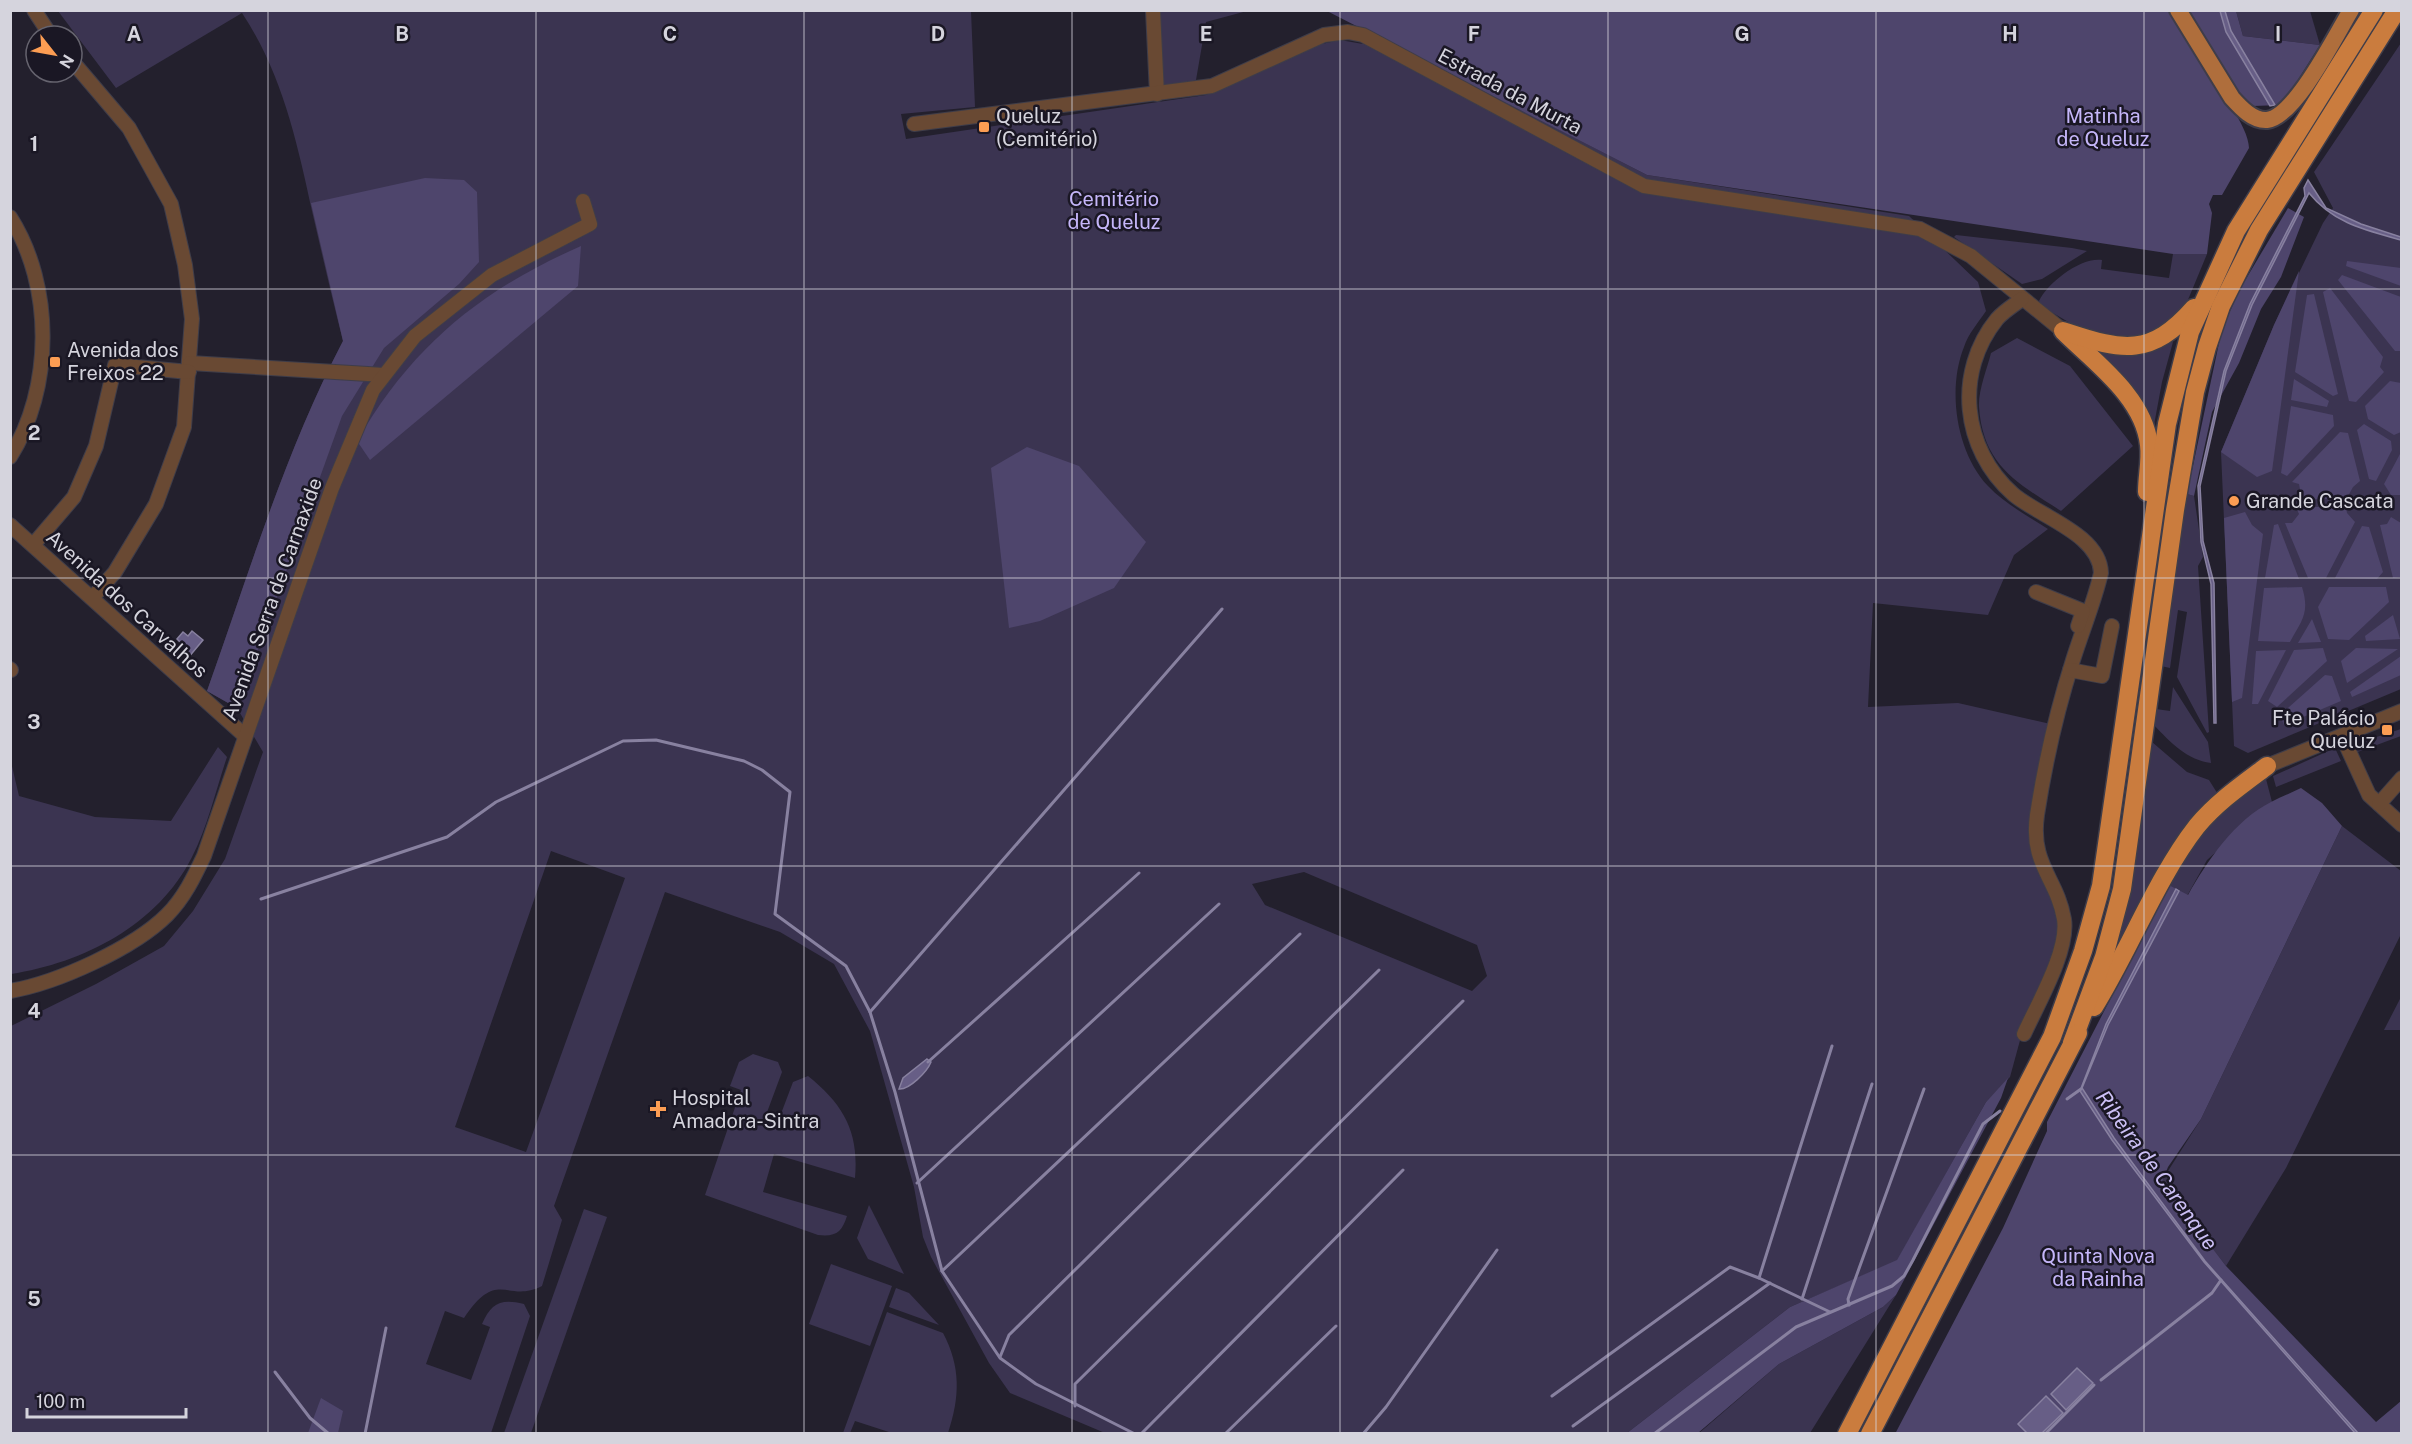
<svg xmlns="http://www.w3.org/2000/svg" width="2412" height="1444" viewBox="0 0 2412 1444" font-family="'Public Sans',sans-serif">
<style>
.green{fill:#3b3451;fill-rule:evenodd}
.forest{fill:#4e456c}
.water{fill:#675e86;stroke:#8881a0;stroke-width:1.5}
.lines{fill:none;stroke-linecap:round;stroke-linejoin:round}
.stream{stroke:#8881a0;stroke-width:3}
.minor-casing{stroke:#3f3d49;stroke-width:16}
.major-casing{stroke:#3f3d49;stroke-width:20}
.highway-casing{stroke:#3f3d49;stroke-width:21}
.minor{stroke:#694933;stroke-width:14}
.major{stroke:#af6e3c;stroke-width:16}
.highway{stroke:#ca7c3e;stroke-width:18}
.grid{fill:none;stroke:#d5d4dd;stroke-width:1.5;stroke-opacity:0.55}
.poi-dot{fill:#fc9d53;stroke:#1a1724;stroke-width:2}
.labels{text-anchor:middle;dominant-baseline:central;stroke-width:5;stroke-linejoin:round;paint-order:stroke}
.street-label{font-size:20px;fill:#d5d4dd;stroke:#1a1724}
.poi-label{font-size:20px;fill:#d5d4dd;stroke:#1a1724;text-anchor:start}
.park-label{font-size:20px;fill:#c5b6f9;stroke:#1a1724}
.water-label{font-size:21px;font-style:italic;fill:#ccc0f6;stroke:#1a1724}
.grid-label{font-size:20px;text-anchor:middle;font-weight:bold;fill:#d5d4dd;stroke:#1a1724;stroke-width:5;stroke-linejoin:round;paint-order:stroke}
</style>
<rect width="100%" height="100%" fill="#23202d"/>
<g class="green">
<path d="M58,11h913l4,96 -74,7 5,25 300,-44 102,-48 32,-7 23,4 13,-9 271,140 262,41 69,66 8,29c-8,12 -18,23 -22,36 -17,42 -8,105 24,139 17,18 40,30 60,43l-34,26 -26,60 -115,-12 -5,104 90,-4 97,22 -20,116 28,101 -38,80 -15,55 -24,25 -89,159 -107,46 -163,126h-522l-95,-40 -21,-30 -58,-106 -8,-20 -9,-50 -44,-156 -36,-67 -54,-32 -115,-40 -111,314 8,14 -20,66c-35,18 -44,-19 -78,32l-19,-7 -19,53 45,16 19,-53 -8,-3c9,-21 19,-26 42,-20l6,12 -39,117 -480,1v-408l85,-42 68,-38 29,-35 32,-52 38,-107 -26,-44 -30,-17c42,-118 78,-239 136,-350 -11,-43 -21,-87 -31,-130 -15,-69 -30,-138 -70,-198l-126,75zM551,851l74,27 -99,274 -71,-25zM1304,872l173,73 10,31 -15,15 -207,-86 -13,-21z"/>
<polygon points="1158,11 1247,11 1206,22 1196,80 1157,94"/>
<polygon points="2236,11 2310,11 2320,45 2243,36"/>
<polygon points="2401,43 2401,689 2248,753 2234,746 2221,452 2274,325 2323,223 2333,208 2314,172"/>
<polygon points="1956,235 2072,248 2087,251 2042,279 2022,284 1954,237"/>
<path d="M2173,254h34l-22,53 -13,16 -37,17 -41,-3 -53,-31 -2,-5c9,-18 41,-44 63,-41l-1,9 68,9z"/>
<path d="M2017,338l53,28 63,80 -72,65c-44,-28 -78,-46 -82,-104 -1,-16 8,-38 12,-54z"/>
<polygon points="2173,342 2162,382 2154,425 2087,346 2126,353"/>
<polygon points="2187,494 2194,496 2203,557 2198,566 2209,732 2207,733 2177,677 2187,612 2178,610 2170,668 2161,666"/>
<path d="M2173,687l35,55 3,21c-24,-3 -41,-21 -57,-38l2,-16 14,2z"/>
<polygon points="2401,729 2401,736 2355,753 2352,745"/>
<polygon points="2152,742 2187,772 2209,780 2219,796 2114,958 2122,923"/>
<path d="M218,747l9,10c-11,32 -19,69 -35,100 -34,68 -109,106 -181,117v-212l8,34 76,21 76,4z"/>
<polygon points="2335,748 2341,761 2276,787 2273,776"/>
<path d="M2266,779l6,23 -65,58 -20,36 -18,-11c25,-44 53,-79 97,-106z"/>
<polygon points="2342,826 2401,871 2401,934 2286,1168 2226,1266 2161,1182 2201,1119"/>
<polygon points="2401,997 2401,1030 2384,1030"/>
<path d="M753,1054l25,8 4,10 -16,43 13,4 14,-37 15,-6c36,29 51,56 47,102l-81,-24 -11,38 84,24c-5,16 -11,21 -29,19l-113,-40 36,-105 -11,-4 9,-24z"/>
<polygon points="869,1205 904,1274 868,1259 857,1238"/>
<polygon points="584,1209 607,1217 531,1433 504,1433"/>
<polygon points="831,1264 892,1286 870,1346 809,1324"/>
<polygon points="896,1288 909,1293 939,1325 889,1307"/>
<polygon points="1896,1295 1810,1433 1698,1434 1779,1364 1883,1307"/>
<path d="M887,1312l56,21c18,34 17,64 5,100h-56l-37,-12 -5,12h-7z"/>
</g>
<g class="forest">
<path d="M1327,11h847c10,18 19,36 29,54 12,19 46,61 46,83l-27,47h-9l-4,9 3,9 -5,41h-34l-526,-79z"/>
<polygon points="2187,11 2236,11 2243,36 2320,45 2282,105 2253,106 2239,99"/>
<path d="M425,178l39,2 13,12 2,70 -20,22 -75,64 -42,68 -105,292 -30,-17c42,-118 78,-239 136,-350l-32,-138z"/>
<polygon points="2288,208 2304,217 2281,277 2261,309 2239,363 2212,412 2194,496 2187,494 2222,329 2240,289"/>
<path d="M581,246l-3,40 -208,174 -13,-19c55,-95 124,-151 224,-195z"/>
<polygon points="2347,261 2401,268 2401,286 2346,266"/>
<polygon points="2299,271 2272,471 2257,477 2221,452 2274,325"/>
<polygon points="2342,275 2401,297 2401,351 2395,351 2338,280"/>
<polygon points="2330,288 2383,357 2380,367 2384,372 2356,402 2349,401 2323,292"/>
<polygon points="2314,294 2338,394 2333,396 2295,372 2307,295"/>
<polygon points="2294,379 2329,401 2327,407 2291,400"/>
<polygon points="2390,381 2401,383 2401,432 2394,435 2368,419 2365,406"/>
<polygon points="2291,406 2333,415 2334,426 2287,476 2281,473"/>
<polygon points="2364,424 2391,441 2392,450 2376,481 2369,479 2357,430"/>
<polygon points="2340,432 2348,433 2360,481 2353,487 2347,498 2298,500 2301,495 2299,484 2292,482"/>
<polygon points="1027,447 1079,466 1146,542 1114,588 1040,621 1009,628 991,468"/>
<polygon points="2400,454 2401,495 2391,495 2384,484"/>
<polygon points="2296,507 2346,507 2347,513 2355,522 2326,578 2308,578 2285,523 2292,523 2299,514"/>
<polygon points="2245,512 2252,525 2263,534 2242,698 2232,702 2224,518"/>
<polygon points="2391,517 2401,523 2401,577 2393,578 2380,525 2387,524"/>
<polygon points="2278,524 2299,579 2265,578 2274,525"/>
<polygon points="2362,526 2369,527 2383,572 2377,579 2335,578"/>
<path d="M2302,587c8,26 0,33 -12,55l-32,-1 6,-53z"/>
<polygon points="2329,587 2386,587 2389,602 2349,640 2328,639 2318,607"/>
<polygon points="2393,615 2400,639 2366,641 2365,636"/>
<polygon points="2312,619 2321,642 2298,643"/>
<polygon points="2323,648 2327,661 2277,707 2268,701 2294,650"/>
<polygon points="2356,648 2398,649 2347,683 2341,661"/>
<polygon points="2286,650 2258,704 2252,704 2256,651"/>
<polygon points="2401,656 2401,675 2352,697 2350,692"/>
<polygon points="2325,675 2332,676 2341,701 2284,725 2280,715"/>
<path d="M2301,788l21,15 20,23 -141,293 -33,48 -6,15 64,84 150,156 25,-21v32h-359l20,-20 -44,11 9,9 -132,1 108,-206 44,-97v-9l122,-237 19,10c19,-34 47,-75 83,-93 10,-5 20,-9 30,-14z"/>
<polygon points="2008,1078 2001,1098 1896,1295 1883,1307 1779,1364 1698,1433 1627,1433 1790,1307 1897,1260 1986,1102"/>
<polygon points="321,1398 343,1411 338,1433 308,1433"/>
</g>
<g class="water">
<polygon points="2220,11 2225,11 2231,31 2275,105 2270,106 2226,32"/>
<path d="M2308,180l18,28 35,16 40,13v3c-36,-10 -68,-17 -92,-47l-57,112 -26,66 -26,115 3,55 11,42 2,140h-2l-3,-139 -10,-42 -3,-56 26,-115 26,-67 55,-108 -1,-8z"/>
<polygon points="192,631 203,640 188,658 177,649 181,643 177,639 183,632 188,636"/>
<polygon points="2176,889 2179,891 2108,1025 2082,1088 2114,1138 2205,1261 2358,1433 2355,1433 2204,1262 2112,1140 2080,1091 2106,1024"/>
<path d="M927,1059l4,3c-4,10 -22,28 -32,27l4,-11z"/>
<polygon points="2077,1368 2093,1383 2066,1410 2051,1394"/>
<polygon points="2046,1396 2063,1413 2042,1433 2027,1433 2018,1424"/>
</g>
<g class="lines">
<g class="stream">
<polyline points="261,899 447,837 496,802 623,741 656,740 744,761 762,770 790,792 775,914 846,966 870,1012 895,1092 942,1271 1000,1358 1036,1384 1135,1434"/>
<polyline points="870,1012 1222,609"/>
<polyline points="928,1062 1139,873"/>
<polyline points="2067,1099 2081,1089"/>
<polyline points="917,1183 1219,904"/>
<polyline points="942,1271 1300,934"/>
<polyline points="1802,1299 1872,1084"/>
<polyline points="1849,1305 1848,1299 1924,1089"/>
<polyline points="1830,1312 1759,1278 1832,1046"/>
<polyline points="1000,1357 1009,1335 1379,970"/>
<polyline points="275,1372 310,1418 329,1434"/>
<polyline points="2101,1380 2212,1293 2221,1280"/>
<polyline points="1552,1396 1730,1267 1759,1278"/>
<polyline points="1075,1406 1075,1384 1463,1001"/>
<polyline points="1573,1426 1770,1283"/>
<polyline points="365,1434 386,1328"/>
<polyline points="1141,1434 1403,1170"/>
<polyline points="1225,1434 1336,1326"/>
<polyline points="1363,1434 1386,1407 1497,1250"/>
<polyline points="1654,1434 1796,1327 1892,1286 1904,1276 1913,1260 1983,1124 2000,1111"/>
<polyline points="2045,1434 2094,1385"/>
</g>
<defs>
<g id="minor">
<polyline points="34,10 51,36"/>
<polyline points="1153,10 1157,94"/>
<polyline points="72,61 129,128 171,204 185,265 192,319 184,427 156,504 115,572 93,597"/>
<polyline points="914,124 1212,86 1324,35 1348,32 1363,35 1644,186 1920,229 1971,256 2063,331"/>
<path d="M10,217c44,69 43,172 0,240"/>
<path d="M2022,299c-8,6 -18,12 -25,20 -43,53 -35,130 16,175 25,22 87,40 88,79 -7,30 -19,58 -28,87 -16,50 -28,103 -36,155 -7,50 20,63 27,104 5,32 -27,86 -40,115"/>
<polyline points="190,363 384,375"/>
<polyline points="10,525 244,735"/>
<polyline points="33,545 74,497 96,446 115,365 189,372"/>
<polyline points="2036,592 2083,611 2078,626"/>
<polyline points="10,669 11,670"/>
<polyline points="2070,670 2102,676 2112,626"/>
<polyline points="2342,736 2369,795 2402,825"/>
<polyline points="2267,766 2402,711"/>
<polyline points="2379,804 2402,778"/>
<path d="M10,991c47,-8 124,-43 157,-76 17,-17 27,-38 37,-59l128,-368 41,-98 42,-54 77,-61 98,-51 -7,-23"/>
</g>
<path id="major" d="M2178,10l54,88c9,10 21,23 35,22 28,-3 69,-85 84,-110"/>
<g id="highway">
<path d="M2063,331c31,31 81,66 86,114 2,15 -2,31 -2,47"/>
<path d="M2066,332c57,19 85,25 128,-24"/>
<path d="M2094,1007c35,-56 63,-130 103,-181 20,-24 46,-42 70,-60"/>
<polyline points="2072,1043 2104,957 2122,889 2175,510 2195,392 2207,347 2221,306 2259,230 2397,10"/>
<polyline points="1847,1434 2052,1037 2083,951 2101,886 2167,424 2190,332 2236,231 2374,10"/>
<polyline points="1870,1434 2078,1033"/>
</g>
</defs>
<use href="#minor" class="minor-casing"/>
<use href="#major" class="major-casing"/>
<use href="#highway" class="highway-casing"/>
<use href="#minor" class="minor"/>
<use href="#major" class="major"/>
<use href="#highway" class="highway"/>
</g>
<path class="grid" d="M268,10v1424M536,10v1424M804,10v1424M1072,10v1424M1340,10v1424M1608,10v1424M1876,10v1424M2144,10v1424M10,289h2392M10,578h2392M10,866h2392M10,1155h2392"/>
<g class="poi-dot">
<rect x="978" y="121" width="12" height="12" rx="3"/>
<rect x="49" y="356" width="12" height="12" rx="3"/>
<circle cx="2234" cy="501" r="6"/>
<rect x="2381" y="724" width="12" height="12" rx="3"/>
<path d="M655 1100h6v6h6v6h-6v6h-6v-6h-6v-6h6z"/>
</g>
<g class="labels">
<g class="street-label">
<text transform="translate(1510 91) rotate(28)">Estrada da Murta</text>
<text transform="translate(272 599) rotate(-70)">Avenida Serra de Carnaxide</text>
<text transform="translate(127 604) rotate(42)">Avenida dos Carvalhos</text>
</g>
<g class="poi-label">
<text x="996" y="116">Queluz<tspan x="996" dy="23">(Cemitério)</tspan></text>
<text x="67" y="350">Avenida dos<tspan x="67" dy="23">Freixos 22</tspan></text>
<text x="2246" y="501">Grande Cascata</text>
<text x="2375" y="718" text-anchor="end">Fte Palácio<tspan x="2375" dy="23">Queluz</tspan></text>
<text x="672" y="1098">Hospital<tspan x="672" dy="23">Amadora-Sintra</tspan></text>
</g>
<g class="park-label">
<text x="2103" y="116">Matinha<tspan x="2103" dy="23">de Queluz</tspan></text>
<text x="1114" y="199">Cemitério<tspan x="1114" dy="23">de Queluz</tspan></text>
<text x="2098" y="1256">Quinta Nova<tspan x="2098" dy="23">da Rainha</tspan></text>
</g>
<g class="water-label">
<text transform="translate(2157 1170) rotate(54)">Ribeira de Carenque</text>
</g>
</g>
<g class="grid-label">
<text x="134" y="41">A</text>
<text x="402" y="41">B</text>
<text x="670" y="41">C</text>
<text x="938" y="41">D</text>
<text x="1206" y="41">E</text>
<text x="1474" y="41">F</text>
<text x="1742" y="41">G</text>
<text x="2010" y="41">H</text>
<text x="2278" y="41">I</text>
<text x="34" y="151">1</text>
<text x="34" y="440">2</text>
<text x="34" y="729">3</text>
<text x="34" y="1018">4</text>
<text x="34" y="1306">5</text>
</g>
<rect width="2412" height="1444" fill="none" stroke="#d5d4dd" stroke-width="24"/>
<g transform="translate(54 54) rotate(121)"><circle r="28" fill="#1a1724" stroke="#65636e" stroke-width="1.5"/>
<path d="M0-4.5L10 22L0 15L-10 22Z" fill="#fc9d53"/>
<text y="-9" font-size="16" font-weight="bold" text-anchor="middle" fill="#d5d4dd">N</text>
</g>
<path d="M27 1408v9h159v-9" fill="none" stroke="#d5d4dd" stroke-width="3"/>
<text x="36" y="1408" font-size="18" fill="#d5d4dd" stroke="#1a1724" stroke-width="4.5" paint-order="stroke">100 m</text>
</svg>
